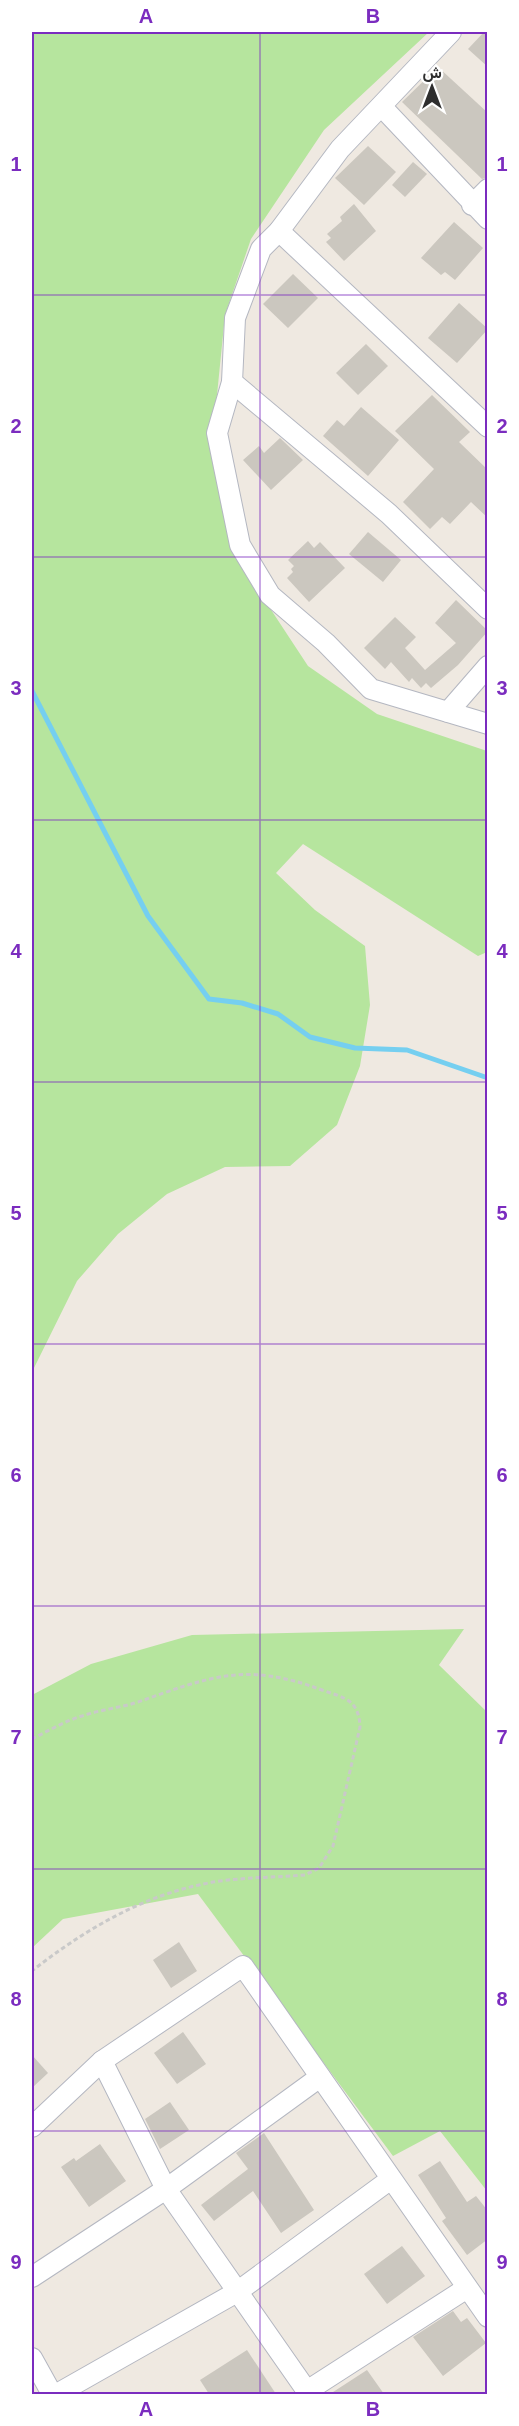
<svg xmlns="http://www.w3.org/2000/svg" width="519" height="2426" viewBox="0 0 519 2426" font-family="Helvetica,Vazirmatn,sans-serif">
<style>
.green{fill:#b6e59e}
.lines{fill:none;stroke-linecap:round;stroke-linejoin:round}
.stream{stroke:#75cff0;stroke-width:5}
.building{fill:#cbc7bf}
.street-casing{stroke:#b4b7c1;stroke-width:22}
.path{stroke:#c9c9c9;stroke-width:3;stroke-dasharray:4.5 3;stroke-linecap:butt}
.street{stroke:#fff;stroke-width:20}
.grid{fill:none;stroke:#7b2cbf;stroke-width:1.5;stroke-opacity:0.55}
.neatline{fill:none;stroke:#7b2cbf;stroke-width:2}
.grid-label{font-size:20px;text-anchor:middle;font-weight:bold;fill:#7b2cbf}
</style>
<rect width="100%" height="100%" fill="#efe9e1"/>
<g class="green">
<polygon points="32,32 429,32 324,130 251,239 225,315 215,415 258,590 308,666 377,714 487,751 487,952 478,956 303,844 276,873 315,910 365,946 370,1005 360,1066 337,1125 290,1166 225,1167 167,1194 118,1234 77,1281 32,1372"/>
<polygon points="464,1629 439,1665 487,1712 487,2191 440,2131 393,2156 198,1894 63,1919 32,1948 32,1695 91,1664 192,1635"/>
</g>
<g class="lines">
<polyline class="stream" points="32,691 148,916 209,999 242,1003 278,1014 310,1037 355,1048 407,1050 488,1078"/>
</g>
<g class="building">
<polygon points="484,32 488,32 488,67 468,49"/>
<polygon points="438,67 488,113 488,177 482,179 402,102"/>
<polygon points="368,146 396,172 364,205 335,178"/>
<polygon points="413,162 427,174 405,197 392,185"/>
<polygon points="354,204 376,231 344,261 326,242 331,238 327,234 342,221 340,217"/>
<polygon points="454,222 483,248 455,280 445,272 441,275 421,258"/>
<polygon points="293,274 318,298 288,328 263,304"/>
<polygon points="459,303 488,329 457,363 428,338"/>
<polygon points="366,344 388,366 358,395 336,373"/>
<polygon points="432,395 470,432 459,442 488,470 488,518 471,502 450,524 442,517 430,529 403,502 434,469 395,431"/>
<polygon points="361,407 399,440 368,476 323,436 337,420 344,426"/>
<polygon points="280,438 303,460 271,490 243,460 259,446 264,453"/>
<polygon points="368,532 401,560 383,582 349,554"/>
<polygon points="308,541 314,548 320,542 345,568 309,602 287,578 293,572 291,569 294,566 288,560"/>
<polygon points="456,600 488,631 458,665 431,688 426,683 421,688 412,678 409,682 391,662 385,669 364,648 395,617 416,637 405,648 425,670 456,643 435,623"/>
<polygon points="179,1942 197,1971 171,1988 153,1960"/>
<polygon points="183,2032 206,2064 177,2084 154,2053"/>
<polygon points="32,2055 48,2073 32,2088"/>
<polygon points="170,2102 189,2130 160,2149 145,2119"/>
<polygon points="264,2133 314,2210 281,2233 253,2191 214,2221 201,2205 248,2169 236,2153"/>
<polygon points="100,2144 126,2181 89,2207 61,2167 74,2158 76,2161"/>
<polygon points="440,2161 467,2202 476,2196 488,2211 488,2239 467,2255 442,2221 446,2218 418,2175"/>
<polygon points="402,2246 425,2276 387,2304 364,2274"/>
<polygon points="453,2311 461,2322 467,2318 486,2343 443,2376 413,2337"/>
<polygon points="247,2350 276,2394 209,2394 200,2380"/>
<polygon points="367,2370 384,2394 330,2394"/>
</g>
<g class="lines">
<defs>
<g id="street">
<polyline points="451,32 340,149 279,231 261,249 235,318 232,382 217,433 240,545 270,595 326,643 371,689 488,724"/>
<polyline points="382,107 488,219"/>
<polyline points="472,205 488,189"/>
<polyline points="279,231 488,427"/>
<polyline points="232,382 389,514 488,609"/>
<polyline points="448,712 488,666"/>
<polyline points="102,2061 166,2189 309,2394"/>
<polyline points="32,2127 102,2061 243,1966 488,2317"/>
<polyline points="32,2277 166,2189 320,2077"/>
<polyline points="32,2358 52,2394"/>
<polyline points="307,2391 467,2288"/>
<polyline points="57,2394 237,2292 391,2179"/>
</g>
</defs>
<use href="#street" class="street-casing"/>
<path class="path" d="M32,1739c16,-8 33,-18 50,-23 17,-6 36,-8 53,-13 75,-26 109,-42 187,-13 23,8 37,10 38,37l-27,119 -14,22 -14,7c-35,3 -73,2 -106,10 -61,13 -119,48 -167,86"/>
<use href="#street" class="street"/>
</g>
<path class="grid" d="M260,32v2362M32,295h456M32,557h456M32,820h456M32,1082h456M32,1344h456M32,1606h456M32,1869h456M32,2131h456"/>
<rect width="519" height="2426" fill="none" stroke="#ffffff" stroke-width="66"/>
<g transform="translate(432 87)" stroke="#ffffff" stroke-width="4.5" paint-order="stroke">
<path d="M0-4.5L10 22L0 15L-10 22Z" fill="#2e2e2e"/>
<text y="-9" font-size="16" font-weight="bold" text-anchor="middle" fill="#2e2e2e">ش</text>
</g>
<rect x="33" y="33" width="453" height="2360" class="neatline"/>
<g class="grid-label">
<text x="146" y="23">A</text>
<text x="373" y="23">B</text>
<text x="16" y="171">1</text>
<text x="502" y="171">1</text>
<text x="16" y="433">2</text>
<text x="502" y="433">2</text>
<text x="16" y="695">3</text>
<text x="502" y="695">3</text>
<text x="16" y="958">4</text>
<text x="502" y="958">4</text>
<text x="16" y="1220">5</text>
<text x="502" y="1220">5</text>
<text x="16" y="1482">6</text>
<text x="502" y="1482">6</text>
<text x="16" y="1744">7</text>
<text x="502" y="1744">7</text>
<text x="16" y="2006">8</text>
<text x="502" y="2006">8</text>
<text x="16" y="2269">9</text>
<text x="502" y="2269">9</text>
<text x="146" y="2416">A</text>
<text x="373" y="2416">B</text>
</g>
</svg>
